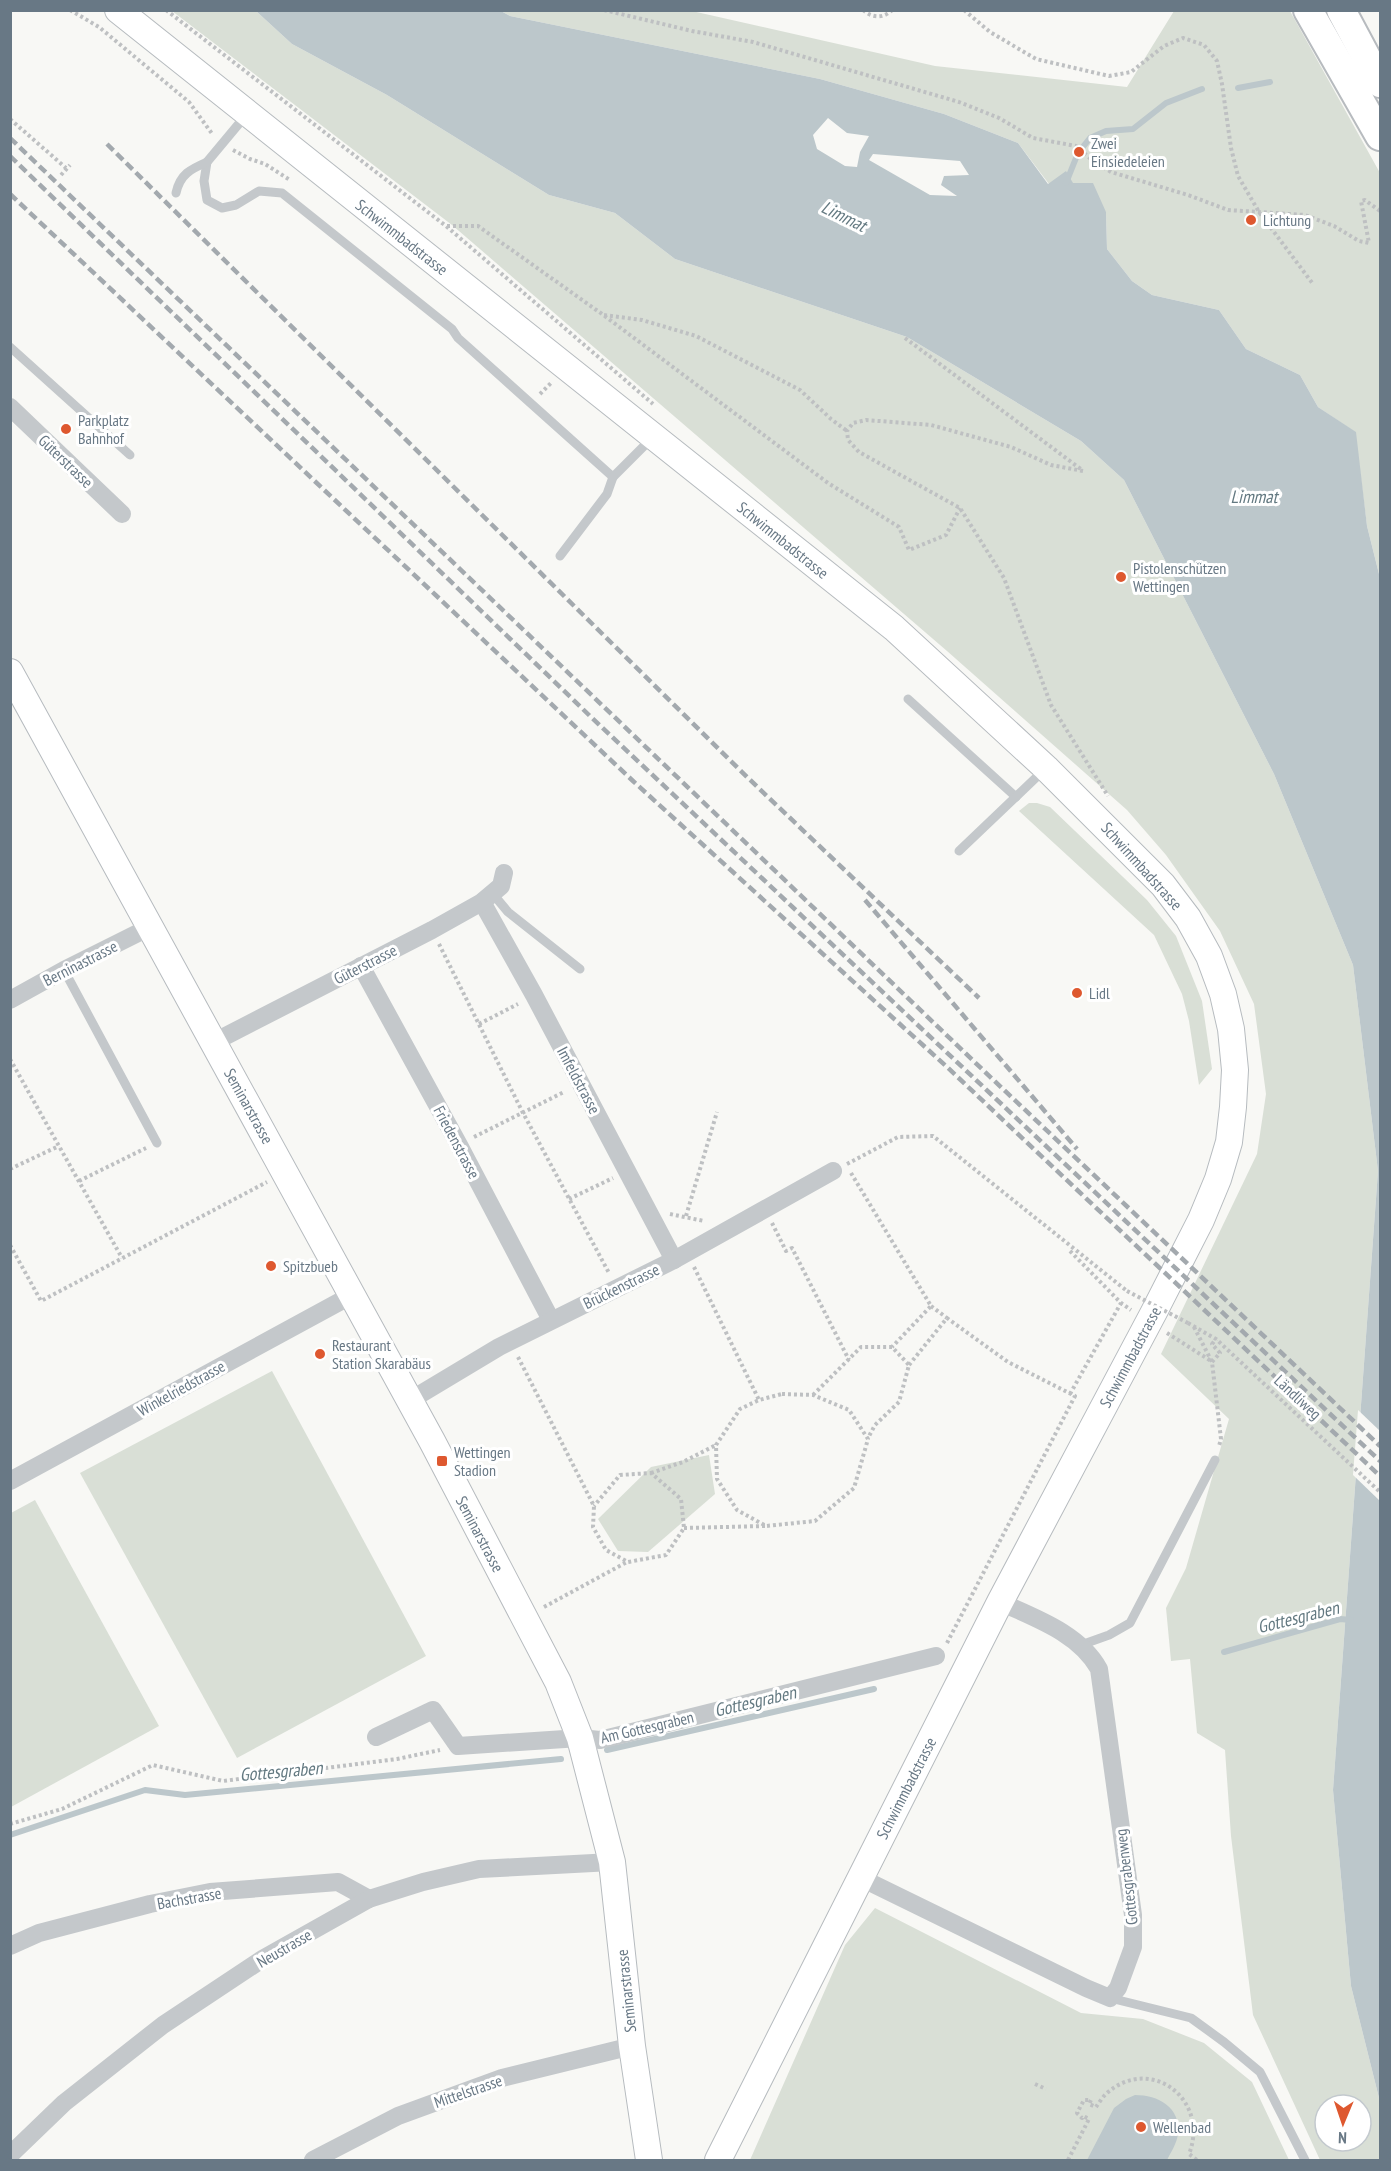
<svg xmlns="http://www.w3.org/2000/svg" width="1391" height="2171" viewBox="0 0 1391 2171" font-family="'PT Sans Narrow',sans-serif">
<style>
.green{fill:#d9dfd6;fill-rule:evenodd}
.water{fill:#bcc7cb;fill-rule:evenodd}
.pier{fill:#f8f8f5}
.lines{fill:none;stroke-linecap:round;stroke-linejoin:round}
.stream{stroke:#bcc7cb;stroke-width:6}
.secondary-casing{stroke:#b6bbbf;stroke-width:28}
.primary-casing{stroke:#b7bbbf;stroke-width:32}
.path{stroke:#bec0c2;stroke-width:4;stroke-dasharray:3 3;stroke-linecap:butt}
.lane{stroke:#c4c8cb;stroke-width:9}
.street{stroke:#c4c8cb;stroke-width:18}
.secondary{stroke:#fff;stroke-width:26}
.primary{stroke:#fff;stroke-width:28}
.rail{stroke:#a3a9ae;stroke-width:4.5;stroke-dasharray:9 4.5;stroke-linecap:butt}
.path-bridge{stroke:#bec0c2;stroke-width:4;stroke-dasharray:3 3;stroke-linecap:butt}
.poi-dot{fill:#de582f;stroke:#fff;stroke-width:2}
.labels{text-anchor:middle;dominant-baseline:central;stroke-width:6;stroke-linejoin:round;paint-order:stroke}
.poi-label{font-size:16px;fill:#687885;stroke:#fff;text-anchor:start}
.street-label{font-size:16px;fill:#687885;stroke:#fff}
.water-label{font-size:18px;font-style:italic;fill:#637981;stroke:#fff}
</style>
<rect width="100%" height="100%" fill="#f8f8f5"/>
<g class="green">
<path d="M172,11h84l36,33 95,51 162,100 66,18 60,46 232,78 174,104 43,39 150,294 79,191 25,206 -45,619 18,196 29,116v58h-60l-67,-145 -22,-179 -6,-86 -28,-17 -7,-74 -19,2 -5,-53 20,-40 43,-149 -68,-65 96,-200 9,-60 -12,-90 -34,-73 -54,-76 -39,-45 -180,-159 -495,-426zM1325,2105h36v36h-36z"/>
<polygon points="501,11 692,11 935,66 1127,87 1174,11 1290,11 1380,173 1380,578 1367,526 1355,432 1318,407 1300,375 1246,349 1219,310 1152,295 1132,281 1107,249 1106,212 1049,184 1018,143 944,114 820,79 510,16"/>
<polygon points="1029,803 1037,803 1050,807 1147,900 1176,936 1202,1001 1212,1069 1199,1085 1189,1021 1182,994 1154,935 1019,811"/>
<polygon points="272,1371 426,1656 237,1758 80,1473"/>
<polygon points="709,1455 715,1494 648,1552 618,1551 598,1519 651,1467"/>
<polygon points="35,1500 159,1726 11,1807 11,1513"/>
<polygon points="875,1908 1081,2013 1143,2019 1204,2043 1252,2082 1289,2160 750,2160 845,1945"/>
</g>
<g class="water">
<path d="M256,11h245l9,5 310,63 124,35 74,29 30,41 18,-13 7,12h20l13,29 1,37 25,32 20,14 67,15 27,39 54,26 18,32 38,25 11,94 13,52v1524l-29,-116 -18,-196 45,-619 -25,-206 -79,-191 -150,-294 -43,-39 -174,-104 -232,-78 -60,-46 -66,-18 -162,-100 -95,-51zM828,118l19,15 22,3 -9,16 -3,15 -12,-1 -28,-17 -4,-14zM873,154l87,7 9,14 -25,1 -3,9 16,11 -27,-1 -61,-35z"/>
<path d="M1135,2095c23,0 46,12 43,39 -1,9 -7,18 -11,26h-80l27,-52 12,-9z"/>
</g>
<polygon class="pier" points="1358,1410 1380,1431 1380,1501 1353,1475"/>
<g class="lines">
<g class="stream">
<polyline points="1238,88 1270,82"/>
<polyline points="1066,183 1078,153 1090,138 1106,131 1133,129 1166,103 1202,89"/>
<polyline points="1224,1652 1340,1619 1351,1620"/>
<polyline points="607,1750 874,1689"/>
<polyline points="10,1835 145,1790 185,1795 561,1759"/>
</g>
<defs>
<g id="secondary">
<polyline points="118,10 894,628 1046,768 1163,885 1188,918 1209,956 1223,994 1231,1029 1235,1070 1233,1107 1229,1142 1218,1179 1201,1220 1154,1312 1000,1602 718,2160"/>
<polyline points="10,672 432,1441 558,1682 580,1738 612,1862 632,2046 649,2160"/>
</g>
<g id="primary">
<polyline points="1308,10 1380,136"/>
<polyline points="1341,10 1380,83"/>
</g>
</defs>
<use href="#secondary" class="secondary-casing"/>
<use href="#primary" class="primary-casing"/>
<g class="path">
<polyline points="70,10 99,27 189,102 213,135"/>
<polyline points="166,10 446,226 653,404"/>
<polyline points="604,10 692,31 753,42 959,102 999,118 1033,138 1076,146 1093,161 1111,172 1188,195 1228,210 1305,215 1334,226 1359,241 1369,243 1361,201 1365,200 1380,211"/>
<polyline points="738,10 739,10"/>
<path d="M863,10c9,8 20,9 29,0"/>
<polyline points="964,10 990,32 1036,59 1109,76 1131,72 1164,46 1183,38 1204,45 1217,61 1222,84 1231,148 1238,176 1259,212 1313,284"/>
<polyline points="10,119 66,168"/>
<polyline points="233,150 250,159 265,164 290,180"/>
<polyline points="61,175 70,165"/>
<polyline points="447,226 478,226 602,314 828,483 899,527 909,550 946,535 960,508"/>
<polyline points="604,315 642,320 696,336 800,390 831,419 847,431"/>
<polyline points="905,338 1082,470"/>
<polyline points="540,394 552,382"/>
<polyline points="1083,471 1051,465 1011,447 931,425 866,420 853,423 847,431 848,440 859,452 960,508 1004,578 1051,705 1108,796"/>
<polyline points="439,944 522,1111 609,1273"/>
<polyline points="479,1024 518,1004"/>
<polyline points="10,1059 122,1258"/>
<polyline points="474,1137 564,1092"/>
<polyline points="847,1164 898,1137 933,1136 1127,1291"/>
<polyline points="10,1169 59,1146"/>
<polyline points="851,1173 931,1306 892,1347"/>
<polyline points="79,1181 146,1148"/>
<polyline points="569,1199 613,1178"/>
<polyline points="670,1214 704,1221"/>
<polyline points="686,1216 717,1112"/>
<polyline points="772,1223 786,1251 792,1248 849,1360"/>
<polyline points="10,1245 41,1301 267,1182"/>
<polyline points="1070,1251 1121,1303 1131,1310"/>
<polyline points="694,1267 759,1400"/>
<polyline points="931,1306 947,1318"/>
<polyline points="1188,1323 1216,1339 1380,1492"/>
<polyline points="1194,1327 1212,1362 1221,1439 1219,1446"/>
<polyline points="1167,1333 1211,1361"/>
<polyline points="518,1357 594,1506 593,1527 606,1550 628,1562 666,1555 684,1528 681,1499 651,1473 620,1475 594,1506"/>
<polyline points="1212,1362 1220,1353 1212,1344 1216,1339"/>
<polyline points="909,1365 947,1318 1008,1362 1075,1396 947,1643"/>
<polygon points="782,1394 813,1395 849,1410 868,1439 854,1488 815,1521 766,1526 737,1510 717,1479 716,1445 740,1409 759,1400"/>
<polyline points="1070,1394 1121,1303"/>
<polyline points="813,1395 861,1347 892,1347 909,1365 899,1402 875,1425 868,1438"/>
<polyline points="651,1473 683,1462 716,1445"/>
<polyline points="684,1528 765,1526"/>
<polyline points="544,1607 627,1562"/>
<polyline points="10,1824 62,1809 153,1765 223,1781 397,1759 440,1750"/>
<polyline points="1035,2084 1046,2089"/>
<path d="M1068,2160l21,-41 -6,-3 -1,2 -5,-5 7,-13h7l-2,4 7,3c3,-4 7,-11 11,-14 45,-39 103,8 82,61l8,6"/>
</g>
<g class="lane">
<polyline points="247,114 207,162 204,181 207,200 222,208 236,205 259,191 282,193 452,329 458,338 613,477 652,438"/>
<path d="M176,193c4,-19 15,-24 31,-31"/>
<polyline points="10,347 130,455"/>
<polyline points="560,556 607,494 613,477"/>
<polyline points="908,699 1016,797"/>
<polyline points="959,851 1044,770"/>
<polyline points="493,894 508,912 580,969"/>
<polyline points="64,970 157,1143"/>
<polyline points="1081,1645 1109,1635 1130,1623 1215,1460"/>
<polyline points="1110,1998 1191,2018 1224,2042 1260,2072 1305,2160"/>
</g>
<g class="street">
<polyline points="10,407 122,514"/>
<polyline points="482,902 534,995 674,1260"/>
<polyline points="361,966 459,1145 551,1320"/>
<polyline points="10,1000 64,970 150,927"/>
<polyline points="214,1042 432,930 482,902 501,886 504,873"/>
<polyline points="409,1401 499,1347 674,1260 833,1171"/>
<polyline points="10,1481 352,1295"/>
<polyline points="376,1737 433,1710 458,1746 580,1738 600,1740 936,1656"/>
<path d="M861,1878l225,110 24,10 8,-10 15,-41v-32l-34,-246c-20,-36 -64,-51 -99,-67"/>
<polyline points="10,1946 39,1933 150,1904 210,1892 338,1882 369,1899"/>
<polyline points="10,2155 64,2103 163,2025 264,1958 369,1899 423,1882 479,1869 612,1862"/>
<polyline points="313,2160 398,2116 502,2078 632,2046"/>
</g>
<use href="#secondary" class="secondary"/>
<use href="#primary" class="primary"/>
<g class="rail">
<polyline points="10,138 984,1071 1380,1446"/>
<polyline points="107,144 747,777 979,998"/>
<polyline points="10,156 590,716 1380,1461"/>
<polyline points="10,194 633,781 947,1067 1380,1476"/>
<polyline points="865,900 1077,1149"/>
</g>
<polyline class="path-bridge" points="1127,1291 1188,1323"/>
</g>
<g class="poi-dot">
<circle cx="1079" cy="152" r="6"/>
<circle cx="1251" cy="220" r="6"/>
<circle cx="66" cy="429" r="6"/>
<circle cx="1121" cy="577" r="6"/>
<circle cx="1077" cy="993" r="6"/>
<circle cx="271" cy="1266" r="6"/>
<circle cx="320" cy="1354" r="6"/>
<rect x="436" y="1455" width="12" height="12" rx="3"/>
<circle cx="1141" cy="2127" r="6"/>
</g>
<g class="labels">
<g class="poi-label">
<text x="1091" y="143">Zwei<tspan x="1091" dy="18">Einsiedeleien</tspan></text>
<text x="1263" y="220">Lichtung</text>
<text x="78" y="420">Parkplatz<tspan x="78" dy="18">Bahnhof</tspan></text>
<text x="1133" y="568">Pistolenschützen<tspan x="1133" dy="18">Wettingen</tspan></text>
<text x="1089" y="993">Lidl</text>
<text x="283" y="1266">Spitzbueb</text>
<text x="332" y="1345">Restaurant<tspan x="332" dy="18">Station Skarabäus</tspan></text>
<text x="454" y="1452">Wettingen<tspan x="454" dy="18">Stadion</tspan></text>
<text x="1153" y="2127">Wellenbad</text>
</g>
<g class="street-label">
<text transform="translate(402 237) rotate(38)">Schwimmbadstrasse</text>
<text transform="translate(66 461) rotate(44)">Güterstrasse</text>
<text transform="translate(783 540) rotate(39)">Schwimmbadstrasse</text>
<text transform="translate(1142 866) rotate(48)">Schwimmbadstrasse</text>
<text transform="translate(80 963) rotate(-27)">Berninastrasse</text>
<text transform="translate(365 964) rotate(-27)">Güterstrasse</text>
<text transform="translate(579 1080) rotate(62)">Imfeldstrasse</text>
<text transform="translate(249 1106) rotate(61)">Seminarstrasse</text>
<text transform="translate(457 1142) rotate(62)">Friedenstrasse</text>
<text transform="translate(621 1286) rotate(-26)">Brückenstrasse</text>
<text transform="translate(1130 1357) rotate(-62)">Schwimmbadstrasse</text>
<text transform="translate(181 1388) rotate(-29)">Winkelriedstrasse</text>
<text transform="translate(1298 1397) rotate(43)">Ländliweg</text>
<text transform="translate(480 1534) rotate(62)">Seminarstrasse</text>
<text transform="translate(647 1727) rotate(-13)">Am Gottesgraben</text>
<text transform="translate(906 1788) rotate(-63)">Schwimmbadstrasse</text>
<text transform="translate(1126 1877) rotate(-97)">Gottesgrabenweg</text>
<text transform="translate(189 1898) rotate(-10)">Bachstrasse</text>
<text transform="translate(284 1948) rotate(-30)">Neustrasse</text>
<text transform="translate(626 1991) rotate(-96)">Seminarstrasse</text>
<text transform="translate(468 2091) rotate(-19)">Mittelstrasse</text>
</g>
<g class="water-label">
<text transform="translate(844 216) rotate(26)">Limmat</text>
<text x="1254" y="496">Limmat</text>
<text transform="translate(1298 1617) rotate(-14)">Gottesgraben</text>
<text transform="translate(755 1701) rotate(-13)">Gottesgraben</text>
<text transform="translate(281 1771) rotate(-5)">Gottesgraben</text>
</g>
</g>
<rect width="1391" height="2171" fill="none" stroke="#687885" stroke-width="24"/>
<g transform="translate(1343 2123) rotate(182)"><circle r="28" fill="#ffffff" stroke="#c3c9ce" stroke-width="1.5"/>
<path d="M0-4.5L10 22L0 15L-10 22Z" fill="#de582f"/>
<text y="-9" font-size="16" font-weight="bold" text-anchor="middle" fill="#687885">N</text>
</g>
</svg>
